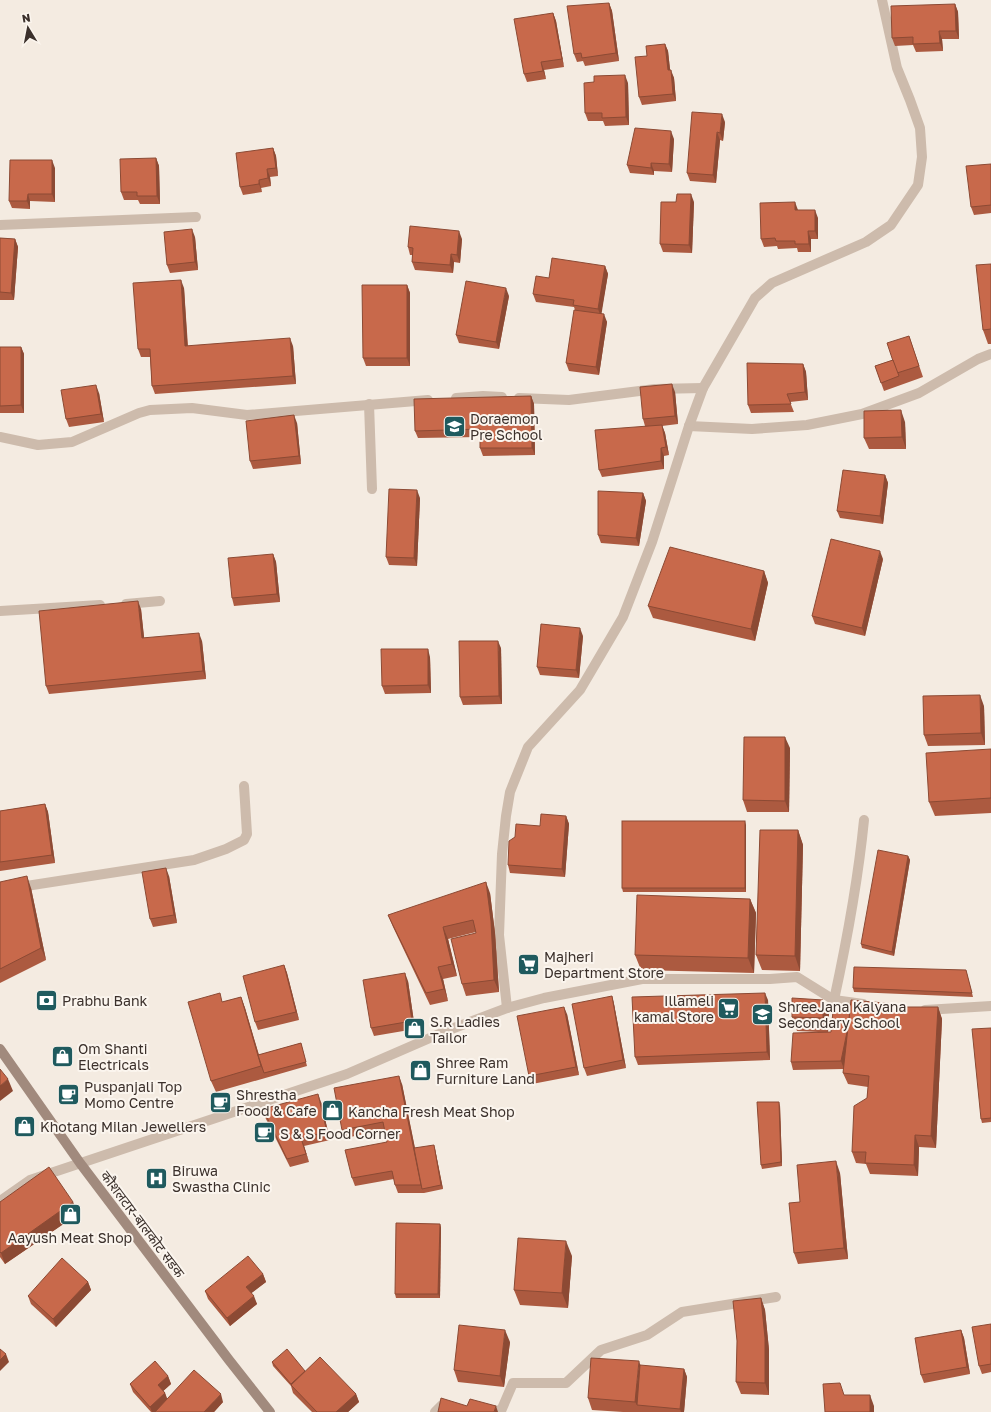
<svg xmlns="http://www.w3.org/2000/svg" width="991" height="1412" viewBox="0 0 991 1412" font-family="'Golos Text','Noto Sans Devanagari',sans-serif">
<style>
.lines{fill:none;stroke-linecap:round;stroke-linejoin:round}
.service{stroke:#cdbbac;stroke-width:10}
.minor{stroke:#cdbbac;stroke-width:10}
.secondary{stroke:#a18a7d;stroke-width:10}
.wall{fill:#ac5a40}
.shaded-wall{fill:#8c4a34}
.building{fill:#c8694b;stroke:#8c4a34}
.labels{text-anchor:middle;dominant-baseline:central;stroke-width:4;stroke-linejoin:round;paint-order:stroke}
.poi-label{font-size:14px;fill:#3b302b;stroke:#fbf5ee;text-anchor:start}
.street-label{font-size:14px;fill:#3b302b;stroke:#fbf5ee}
</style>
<rect width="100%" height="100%" fill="#f4ebe1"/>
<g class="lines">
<g class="service">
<polyline points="0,225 196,217"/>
<polyline points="369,404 372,489"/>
</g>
<g class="minor">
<polyline points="456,398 483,396 502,397"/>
<polyline points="519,398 569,400 655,389 703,388"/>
<polyline points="689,426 752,429 807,425 862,414 919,393 978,359 991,354"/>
<polyline points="0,437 38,445 72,442 139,413 150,410 192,408 247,415 428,400"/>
<polyline points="126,604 160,601"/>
<polyline points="0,611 100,605"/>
<polyline points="0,890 194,860 226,849 244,840 247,834 244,786"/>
<path d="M834,1000c13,-60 24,-119 30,-180"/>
<polyline points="507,1008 499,935 502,854 506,816 510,792 528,747 580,690 623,617 652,542 689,426 703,388 755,298 772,283 866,242 891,225 918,185 922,157 920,128 910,100 897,68 882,0"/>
<polyline points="925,1010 991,1006"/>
<polyline points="0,1201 30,1180 347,1074 446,1031 507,1008 544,998 642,979 770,979 797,977 834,1000 863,1004"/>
<polyline points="484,1409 501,1411 513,1383 566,1383 601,1350 647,1335 682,1312 776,1297"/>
<polyline points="435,1412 442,1405 450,1406"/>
</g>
<polyline class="secondary" points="0,1049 80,1163 229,1360 270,1412"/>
</g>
<g class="wall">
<polygon points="609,3 612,11 619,61 585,66 583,61 577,62 574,54"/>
<polygon points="955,4 958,12 959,39 942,39 943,51 916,52 913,45 895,46 892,38"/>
<polygon points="553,13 556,21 564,67 544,70 546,79 527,82 524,74"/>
<polygon points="665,44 668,51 670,70 674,78 676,101 642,105 639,97 647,56"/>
<polygon points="628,83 629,125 605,126 603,121 588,121 585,113"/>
<polygon points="725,122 723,141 720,140 716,183 690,181 687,173"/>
<polygon points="674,139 672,172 654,171 654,175 630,173 627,165"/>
<polygon points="273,148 276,156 278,176 270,177 271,186 261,188 262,192 243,195 240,187"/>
<polygon points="156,158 159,166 160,204 140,204 138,200 124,200 121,192"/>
<polygon points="991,164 991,213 974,215 971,207"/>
<polygon points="55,168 55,202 30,201 30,209 12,208 9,201"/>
<polygon points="694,202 692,253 663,252 660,244"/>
<polygon points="798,210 818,218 818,239 811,239 811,252 798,252 797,248 778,249 777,246 764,247 761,239"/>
<polygon points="195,237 198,270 170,273 167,265"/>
<polygon points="0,238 15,239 18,247 14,300 0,300"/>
<polygon points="462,239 460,263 454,262 453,273 415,270 412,262 413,255 410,255 408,247"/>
<polygon points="991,264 991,344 988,344 983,330"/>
<polygon points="605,266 608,274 601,313 607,322 599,375 569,371 566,363 575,310 574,307 536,302 533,294 549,278"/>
<polygon points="407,285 410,293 410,366 366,366 363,358"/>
<polygon points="184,288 188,346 293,346 296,384 155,394 152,386 150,357 141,357 138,349"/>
<polygon points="509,296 499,349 459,343 456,335"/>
<polygon points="909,336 923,377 884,391 875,366 893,360"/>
<polygon points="0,347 21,347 24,354 24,413 0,413"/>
<polygon points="803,364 806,372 808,400 790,402 794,412 751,413 748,405"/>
<polygon points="675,392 678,424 662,426 665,433 669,455 664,456 664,469 602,477 599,470 645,426 643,419"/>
<polygon points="99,393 104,422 69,427 66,419"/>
<polygon points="531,396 534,404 535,455 483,456 480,448 480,437 418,438 415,431"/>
<polygon points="905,422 906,449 869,449 864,438"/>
<polygon points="297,423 301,464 253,469 250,461"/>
<polygon points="885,475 888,483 883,524 840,518 837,511"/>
<polygon points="643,493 646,501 639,546 601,543 598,535"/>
<polygon points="420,498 417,566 389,565 386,557"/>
<polygon points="273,554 276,562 280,602 234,606 232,598"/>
<polygon points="883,559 865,636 815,624 812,616"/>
<polygon points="764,571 768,583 755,641 653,618 648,606"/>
<polygon points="141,609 144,638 202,641 206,679 49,694 46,686"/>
<polygon points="583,636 579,678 540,675 537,667"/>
<polygon points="501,648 502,704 463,705 460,697"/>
<polygon points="430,657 431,693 385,694 382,686"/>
<polygon points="984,706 985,745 928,746 924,735"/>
<polygon points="790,748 789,812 747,812 743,800"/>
<polygon points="991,749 991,813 935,816 929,802"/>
<polygon points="45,804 48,812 55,863 0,871 0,811"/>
<polygon points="566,816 569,824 565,877 510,873 508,865 540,826"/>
<polygon points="746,825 746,892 623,892 622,888"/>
<polygon points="798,830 803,845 800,971 762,970 756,955"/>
<polygon points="908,856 910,860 894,956 862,948 861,944"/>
<polygon points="169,876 177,923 153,927 150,919"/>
<polygon points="0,882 31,888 46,960 0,983"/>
<polygon points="490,893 495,933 499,992 466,996 462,984 476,933 476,932 448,939 457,976 443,979 448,1001 430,1005 393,927 388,915"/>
<polygon points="750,899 756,913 754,973 641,970 635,955"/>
<polygon points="284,965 287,973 299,1020 258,1030 255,1022"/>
<polygon points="966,970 973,997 854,992 853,988"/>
<polygon points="408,981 415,1029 374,1036 371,1028"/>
<polygon points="612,996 614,1004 626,1068 587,1076 584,1068"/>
<polygon points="241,997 245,1008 259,1055 301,1043 307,1066 216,1092 211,1081 223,1002"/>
<polygon points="768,1000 770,1060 638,1065 635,1057"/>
<polygon points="895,1004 896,1007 938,1007 942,1019 936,1148 919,1147 918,1176 870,1174 866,1164 856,1163 852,1152 867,1098 868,1087 848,1084 843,1073 844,1069 793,1070 791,1062 818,1032 797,1031 792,1017 829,1014 828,1032 831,1032 850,1010"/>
<polygon points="567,1014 579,1075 532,1084 529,1076"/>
<polygon points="991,1028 991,1122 982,1123 981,1119"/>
<polygon points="402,1084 415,1148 435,1149 443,1189 424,1193 398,1193 395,1185 394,1179 355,1186 352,1178 387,1142 385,1130 345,1138 342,1130"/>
<polygon points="321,1102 330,1140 304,1146 309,1162 290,1167 265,1117 263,1109"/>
<polygon points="780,1106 782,1166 762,1169 761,1165"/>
<polygon points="840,1173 848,1259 798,1264 794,1253"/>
<polygon points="0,1202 73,1202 78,1214 5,1264 0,1257"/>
<polygon points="440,1224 441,1228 440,1298 396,1298 395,1294"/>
<polygon points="572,1256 568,1308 520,1305 514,1290"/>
<polygon points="263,1274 266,1282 251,1293 257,1304 230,1326 208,1299 205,1291"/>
<polygon points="88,1282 91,1290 56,1327 31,1304 28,1296"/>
<polygon points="761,1298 765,1310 769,1350 769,1395 741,1394 736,1382"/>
<polygon points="991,1324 991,1372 982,1374 979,1366"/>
<polygon points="961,1330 964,1338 970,1374 924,1383 921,1375"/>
<polygon points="510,1342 504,1387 458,1382 454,1370"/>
<polygon points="272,1362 305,1371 356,1394 359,1402 348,1412 312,1412 293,1393 291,1386 273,1366"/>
<polygon points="684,1369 687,1377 684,1412 623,1412 592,1410 588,1398"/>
<polygon points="168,1376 171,1384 163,1391 165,1393 167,1399 223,1402 214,1412 151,1412 133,1392 130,1384"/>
</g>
<g class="shaded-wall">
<polygon points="609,3 612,11 619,61 616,53"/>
<polygon points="955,4 958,12 959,39 956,31"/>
<polygon points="553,13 556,21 564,67 562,59"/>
<polygon points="939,31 942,39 943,51 940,43"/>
<polygon points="665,44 668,51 671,78 668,70"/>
<polygon points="541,62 544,70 546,79 543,71"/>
<polygon points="671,70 674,78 676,101 673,94"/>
<polygon points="625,75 628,83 629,125 626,117"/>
<polygon points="722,114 725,122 723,141 720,133"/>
<polygon points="671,131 674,139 672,172 669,164"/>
<polygon points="717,132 720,140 716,183 713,175"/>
<polygon points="273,148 276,156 278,176 276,168"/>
<polygon points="156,158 159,166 160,204 157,196"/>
<polygon points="52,160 55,168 55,202 52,194"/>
<polygon points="651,163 654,171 654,175 651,168"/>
<polygon points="267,169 270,177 271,186 268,178"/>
<polygon points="259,180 262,192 259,184"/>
<polygon points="28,194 30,201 30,209 27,201"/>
<polygon points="691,194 694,202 692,253 689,245"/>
<polygon points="795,202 798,210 798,218 795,210"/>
<polygon points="815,210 818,218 818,239 815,231"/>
<polygon points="192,229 195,237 198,270 195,262"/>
<polygon points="459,231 462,239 460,263 457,255"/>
<polygon points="808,231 811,239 811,252 809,244"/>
<polygon points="15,239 18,247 14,300 11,293"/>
<polygon points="451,254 454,262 453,273 450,265"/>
<polygon points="605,266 608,274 601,317 598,309"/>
<polygon points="181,280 184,288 188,354 185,346"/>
<polygon points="407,285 410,293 410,366 407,358"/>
<polygon points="506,288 509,296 499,349 496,342"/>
<polygon points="604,314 607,322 599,375 596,367"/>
<polygon points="290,338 293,346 296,384 293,376"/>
<polygon points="21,347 24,354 24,413 21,405"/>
<polygon points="803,364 806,372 808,400 805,392"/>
<polygon points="672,384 675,392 678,424 675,416"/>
<polygon points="96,385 99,393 104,422 101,414"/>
<polygon points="531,396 534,404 535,455 532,448"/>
<polygon points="901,410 905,422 906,449 902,437"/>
<polygon points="294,415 297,423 301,464 299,456"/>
<polygon points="662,425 665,433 669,455 666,447"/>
<polygon points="661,448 664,456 664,469 661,461"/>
<polygon points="885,475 888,483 883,524 880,516"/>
<polygon points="417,490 420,498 417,566 414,558"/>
<polygon points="643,493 646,501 639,546 636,538"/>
<polygon points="880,551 883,559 865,636 862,628"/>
<polygon points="273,554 276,562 280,602 277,594"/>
<polygon points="764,571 768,583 755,641 751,629"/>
<polygon points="138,601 141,609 145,646 142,638"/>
<polygon points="580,628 583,636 579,678 576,670"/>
<polygon points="199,633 202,641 206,679 203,671"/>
<polygon points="498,641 501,648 502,704 499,696"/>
<polygon points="428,649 430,657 431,693 428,685"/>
<polygon points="980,695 984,706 985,745 981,733"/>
<polygon points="785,737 790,748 789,812 785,801"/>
<polygon points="45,804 48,812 55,863 52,855"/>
<polygon points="566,816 569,824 565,877 562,869"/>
<polygon points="745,821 746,825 746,892 745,888"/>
<polygon points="798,830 803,845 800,971 795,956"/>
<polygon points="908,856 910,860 894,956 892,952"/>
<polygon points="166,868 169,876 177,923 174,915"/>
<polygon points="27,876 31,888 46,960 41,948"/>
<polygon points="486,882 490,893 495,933 499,992 494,980"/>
<polygon points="750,899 756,913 754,973 748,958"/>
<polygon points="443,927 448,939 457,976 452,964"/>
<polygon points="284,965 287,973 299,1020 296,1012"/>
<polygon points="438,967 443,979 448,1001 444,989"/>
<polygon points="405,973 408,981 415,1029 412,1021"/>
<polygon points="765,993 768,1000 770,1060 767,1052"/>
<polygon points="612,996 614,1004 626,1068 623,1060"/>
<polygon points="241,997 245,1008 264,1073 261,1066"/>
<polygon points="823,1000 829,1014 828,1032 823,1018"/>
<polygon points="564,1007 567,1014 579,1075 576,1067"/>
<polygon points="938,1007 942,1019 936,1148 931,1136"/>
<polygon points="852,1010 844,1069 841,1061"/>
<polygon points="399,1076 402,1084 423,1189 422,1189 421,1185"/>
<polygon points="8,1079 13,1091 0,1101 0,1086"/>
<polygon points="318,1094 321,1102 330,1140 327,1132"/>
<polygon points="779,1102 780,1106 782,1166 781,1162"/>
<polygon points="915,1135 919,1147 918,1176 914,1165"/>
<polygon points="301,1138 304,1146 309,1162 306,1154"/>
<polygon points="434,1145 435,1149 443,1189 441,1185"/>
<polygon points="836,1161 840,1173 848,1259 844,1248"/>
<polygon points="73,1202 78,1214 5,1264 1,1253"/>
<polygon points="440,1224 441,1228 440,1298 438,1294"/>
<polygon points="566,1241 572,1256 568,1308 562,1293"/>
<polygon points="263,1274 266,1282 249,1295 246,1287"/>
<polygon points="88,1282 91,1290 56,1327 53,1319"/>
<polygon points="254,1296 257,1304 230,1326 227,1318"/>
<polygon points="761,1298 765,1310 769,1350 769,1395 765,1383"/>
<polygon points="505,1330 510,1342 504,1387 500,1376"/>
<polygon points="961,1330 964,1338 970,1374 967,1367"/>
<polygon points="6,1354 9,1362 0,1371 0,1360"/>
<polygon points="639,1361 643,1373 637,1405 635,1402"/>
<polygon points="684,1369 687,1377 684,1412 681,1412 680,1409"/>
<polygon points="168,1376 171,1384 161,1393 158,1385"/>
<polygon points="165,1393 168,1401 156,1412 152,1412 150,1407"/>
<polygon points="221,1394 223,1402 214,1412 204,1412"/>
<polygon points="356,1394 359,1402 348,1412 336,1412"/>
<polygon points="870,1395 874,1406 874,1412 870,1412"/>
<polygon points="496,1406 498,1412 494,1412"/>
</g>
<g class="building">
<polygon points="609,3 616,53 582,58 581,53 574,54 567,6"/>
<polygon points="955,4 956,31 939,31 940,43 913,44 913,37 892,38 891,6"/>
<polygon points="553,13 562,59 541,62 543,71 524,74 514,19"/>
<polygon points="665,44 668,70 671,70 673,94 639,97 635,57 647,56 646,46"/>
<polygon points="625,75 626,117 602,118 602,113 585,113 584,83 594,82 594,76"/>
<polygon points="692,112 722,114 720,133 717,132 713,175 687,173"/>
<polygon points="635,128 671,131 669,164 651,163 651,168 627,165"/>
<polygon points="273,148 276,168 267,169 268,178 259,180 259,184 240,187 236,153"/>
<polygon points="156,158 157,196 137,196 137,192 121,192 120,159"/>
<polygon points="10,160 52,160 52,194 28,194 27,201 9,201"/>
<polygon points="991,164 991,205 971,207 966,166"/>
<polygon points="677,194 691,194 689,245 660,244 661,202 676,202"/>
<polygon points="795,202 795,210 815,210 815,231 808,231 809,244 795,244 795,241 776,241 775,238 761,239 760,203"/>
<polygon points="410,226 459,231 457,255 451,254 450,265 412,262 413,248 408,247"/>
<polygon points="192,229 195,262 167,265 164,232"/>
<polygon points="0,238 15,239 11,293 0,292"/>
<polygon points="552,258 605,266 598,309 573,305 574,300 533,294 536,276 549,278"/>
<polygon points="991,264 991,329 983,330 976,265"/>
<polygon points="181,280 185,346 290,338 293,376 152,386 150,349 138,349 133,283"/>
<polygon points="466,281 506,288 496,342 456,335"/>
<polygon points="362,285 407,285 407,358 363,358"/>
<polygon points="574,310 604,314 596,367 566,363"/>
<polygon points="909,336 919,366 897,373 887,343"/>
<polygon points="0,347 21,347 21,405 0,406"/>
<polygon points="893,360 899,376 881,383 875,366"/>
<polygon points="747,363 803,364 805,392 787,394 791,404 748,405"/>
<polygon points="672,384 675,416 643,419 640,387"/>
<polygon points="96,385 101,414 66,419 61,390"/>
<polygon points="531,396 532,448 480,448 480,429 415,431 414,399"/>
<polygon points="901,410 902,437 864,438 864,411"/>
<polygon points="294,415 299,456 250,461 246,421"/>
<polygon points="662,425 666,447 661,448 661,461 599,470 595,430"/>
<polygon points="843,470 885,475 880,516 837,511"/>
<polygon points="389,489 417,490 414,558 386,557"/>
<polygon points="598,491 643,493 636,538 598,535"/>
<polygon points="831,539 880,551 862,628 812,616"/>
<polygon points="670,547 764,571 751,629 648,606"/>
<polygon points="273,554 277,594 232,598 228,558"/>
<polygon points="138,601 142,638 199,633 203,671 46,686 39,611"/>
<polygon points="541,624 580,628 576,670 537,667"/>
<polygon points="459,641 498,641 499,696 460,697"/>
<polygon points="381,649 428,649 428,685 382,686"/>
<polygon points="980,695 981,733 924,735 923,696"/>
<polygon points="744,737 785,737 785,801 743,800"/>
<polygon points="991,749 991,798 929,802 926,753"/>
<polygon points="45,804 52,855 0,862 0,811"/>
<polygon points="541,814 566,816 562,869 508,865 509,841 515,837 516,824 540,826"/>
<rect x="622" y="821" width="123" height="67"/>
<polygon points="760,830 798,830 795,956 756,955"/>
<polygon points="878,850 908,856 892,952 861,944"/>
<polygon points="166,868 174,915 150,919 142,872"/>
<polygon points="27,876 41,948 0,969 0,882"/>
<polygon points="486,882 491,921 494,980 462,984 451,939 476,933 473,920 443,927 452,964 438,967 444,989 426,993 388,915"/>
<polygon points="637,895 750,899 748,958 635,955"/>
<polygon points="284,965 296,1012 255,1022 243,976"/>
<polygon points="854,967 966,970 972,993 853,988"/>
<polygon points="405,973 412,1021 371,1028 363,980"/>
<polygon points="220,993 222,1002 241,997 261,1066 211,1081 188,1002"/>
<polygon points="765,993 767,1052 635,1057 632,997"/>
<polygon points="612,996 623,1060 584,1068 572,1004"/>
<polygon points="792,998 823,1000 823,1018 792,1017"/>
<polygon points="851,1000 895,1004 894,1007 938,1007 931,1136 915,1135 914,1165 865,1163 866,1152 852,1152 854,1106 867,1098 869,1076 843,1073"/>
<polygon points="564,1007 576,1067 529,1076 517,1016"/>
<polygon points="850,1010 848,1027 841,1061 791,1062 793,1033 831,1032 833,1011"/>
<polygon points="991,1028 991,1118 981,1119 972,1029"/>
<polygon points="301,1043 306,1062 264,1073 258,1055"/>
<polygon points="0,1069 8,1079 0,1086"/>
<polygon points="399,1076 421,1185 395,1185 392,1171 352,1178 345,1150 387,1142 383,1122 342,1130 334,1088"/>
<polygon points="318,1094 327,1132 301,1138 306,1154 287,1159 263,1109"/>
<polygon points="757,1102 779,1102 781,1162 761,1165"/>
<polygon points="434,1145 441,1185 422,1189 414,1148"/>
<polygon points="836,1161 844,1248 794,1253 789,1203 800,1202 797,1165"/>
<polygon points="49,1167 73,1202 1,1253 0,1252 0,1202"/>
<polygon points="396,1223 440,1224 438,1294 395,1294"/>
<polygon points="518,1238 566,1241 562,1293 514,1290"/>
<polygon points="248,1256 263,1274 246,1287 254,1296 227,1318 205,1291"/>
<polygon points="62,1258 88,1282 53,1319 28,1296"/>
<polygon points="761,1298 765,1338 765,1383 736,1382 737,1341 733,1301"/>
<polygon points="991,1324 991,1364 979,1366 972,1327"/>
<polygon points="459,1325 505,1330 500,1376 454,1370"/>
<polygon points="961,1330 967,1367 921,1375 915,1338"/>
<polygon points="0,1349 6,1354 0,1360"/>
<polygon points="287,1349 305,1371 291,1384 272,1362"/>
<polygon points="320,1357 356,1394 336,1412 317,1412 291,1385"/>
<polygon points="591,1358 639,1361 635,1402 588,1398"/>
<polygon points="155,1361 168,1376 158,1385 165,1393 150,1407 130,1384"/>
<polygon points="640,1365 684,1369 680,1409 637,1405"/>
<polygon points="194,1370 221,1394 204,1412 155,1412"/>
<polygon points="840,1383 844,1395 870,1395 870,1412 825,1412 823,1384"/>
<polygon points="441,1398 467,1406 470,1399 496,1406 494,1412 438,1412"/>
</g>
<defs>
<symbol id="school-square" viewBox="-11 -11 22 22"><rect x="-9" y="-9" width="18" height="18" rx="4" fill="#1f5a5e" stroke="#fbf5ee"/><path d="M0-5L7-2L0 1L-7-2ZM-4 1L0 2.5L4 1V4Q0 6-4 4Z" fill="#fff"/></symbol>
<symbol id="supermarket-square" viewBox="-11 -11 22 22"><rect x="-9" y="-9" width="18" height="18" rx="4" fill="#1f5a5e" stroke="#fbf5ee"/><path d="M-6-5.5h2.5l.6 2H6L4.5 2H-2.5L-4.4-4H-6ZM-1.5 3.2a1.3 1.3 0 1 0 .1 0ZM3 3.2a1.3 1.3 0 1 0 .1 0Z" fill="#fff"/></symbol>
<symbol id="bank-square" viewBox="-11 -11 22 22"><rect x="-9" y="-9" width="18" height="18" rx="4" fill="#1f5a5e" stroke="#fbf5ee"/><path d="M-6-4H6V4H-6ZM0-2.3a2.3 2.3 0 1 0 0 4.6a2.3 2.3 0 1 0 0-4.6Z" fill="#fff"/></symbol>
<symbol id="university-square" viewBox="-11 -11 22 22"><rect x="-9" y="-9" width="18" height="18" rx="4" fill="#1f5a5e" stroke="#fbf5ee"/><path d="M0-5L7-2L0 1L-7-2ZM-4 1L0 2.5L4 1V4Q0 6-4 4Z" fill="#fff"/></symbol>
<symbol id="shop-square" viewBox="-11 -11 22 22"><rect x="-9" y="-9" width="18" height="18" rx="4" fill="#1f5a5e" stroke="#fbf5ee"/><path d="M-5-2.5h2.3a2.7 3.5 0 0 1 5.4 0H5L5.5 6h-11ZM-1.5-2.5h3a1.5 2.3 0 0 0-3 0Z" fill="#fff"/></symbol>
<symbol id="cafe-square" viewBox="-11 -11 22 22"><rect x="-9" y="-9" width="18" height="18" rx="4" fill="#1f5a5e" stroke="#fbf5ee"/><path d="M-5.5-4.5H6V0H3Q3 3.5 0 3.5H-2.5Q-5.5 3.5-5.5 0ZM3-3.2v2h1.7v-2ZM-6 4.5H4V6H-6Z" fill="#fff"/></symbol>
<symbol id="hospital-square" viewBox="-11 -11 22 22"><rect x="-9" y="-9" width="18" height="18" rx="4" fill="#1f5a5e" stroke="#fbf5ee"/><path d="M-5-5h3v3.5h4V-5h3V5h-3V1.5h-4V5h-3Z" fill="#fff"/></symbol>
</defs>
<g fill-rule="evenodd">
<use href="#school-square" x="442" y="414" width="25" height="25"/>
<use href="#supermarket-square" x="516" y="952" width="25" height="25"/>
<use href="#bank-square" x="34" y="988" width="25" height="25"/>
<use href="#supermarket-square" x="716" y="996" width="25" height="25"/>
<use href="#university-square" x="750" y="1002" width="25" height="25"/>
<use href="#shop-square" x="402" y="1016" width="25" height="25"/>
<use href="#shop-square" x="50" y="1044" width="25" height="25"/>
<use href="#shop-square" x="408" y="1058" width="25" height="25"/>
<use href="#cafe-square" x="56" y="1082" width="25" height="25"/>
<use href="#cafe-square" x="208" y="1090" width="25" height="25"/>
<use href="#shop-square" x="320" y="1098" width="25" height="25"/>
<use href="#shop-square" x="12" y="1114" width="25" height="25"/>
<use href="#cafe-square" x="252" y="1120" width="25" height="25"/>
<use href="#hospital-square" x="144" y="1166" width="25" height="25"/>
<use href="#shop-square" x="58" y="1202" width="25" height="25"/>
</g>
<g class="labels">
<g class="poi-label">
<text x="470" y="418">Doraemon<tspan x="470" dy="16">Pre School</tspan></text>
<text x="544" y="956">Majheri<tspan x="544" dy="16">Department Store</tspan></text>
<text x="62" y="1000">Prabhu Bank</text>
<text x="714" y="1000" text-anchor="end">Illameli<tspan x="714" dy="16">kamal Store</tspan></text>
<text x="778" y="1006">ShreeJana Kalyana<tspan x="778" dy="16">Secondary School</tspan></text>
<text x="430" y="1021">S.R Ladies<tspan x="430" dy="16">Tailor</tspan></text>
<text x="78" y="1048">Om Shanti<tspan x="78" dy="16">Electricals</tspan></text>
<text x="436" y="1062">Shree Ram<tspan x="436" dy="16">Furniture Land</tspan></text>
<text x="84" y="1086">Puspanjali Top<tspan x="84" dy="16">Momo Centre</tspan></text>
<text x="236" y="1094">Shrestha<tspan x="236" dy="16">Food &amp; Cafe</tspan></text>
<text x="348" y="1111">Kancha Fresh Meat Shop</text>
<text x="40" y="1126">Khotang Milan Jewellers</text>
<text x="280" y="1133">S &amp; S Food Corner</text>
<text x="172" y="1170">Biruwa<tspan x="172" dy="16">Swastha Clinic</tspan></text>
<text x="70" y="1237" text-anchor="middle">Aayush Meat Shop</text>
</g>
<g class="street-label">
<text transform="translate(143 1224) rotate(53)">कौशलटार-बालकोट सडक</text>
</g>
</g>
<g transform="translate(28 28) rotate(350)" stroke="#fbf5ee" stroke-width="3" paint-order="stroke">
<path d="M0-3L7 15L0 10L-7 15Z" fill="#3b302b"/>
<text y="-6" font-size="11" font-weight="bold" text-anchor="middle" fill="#3b302b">N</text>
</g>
</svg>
